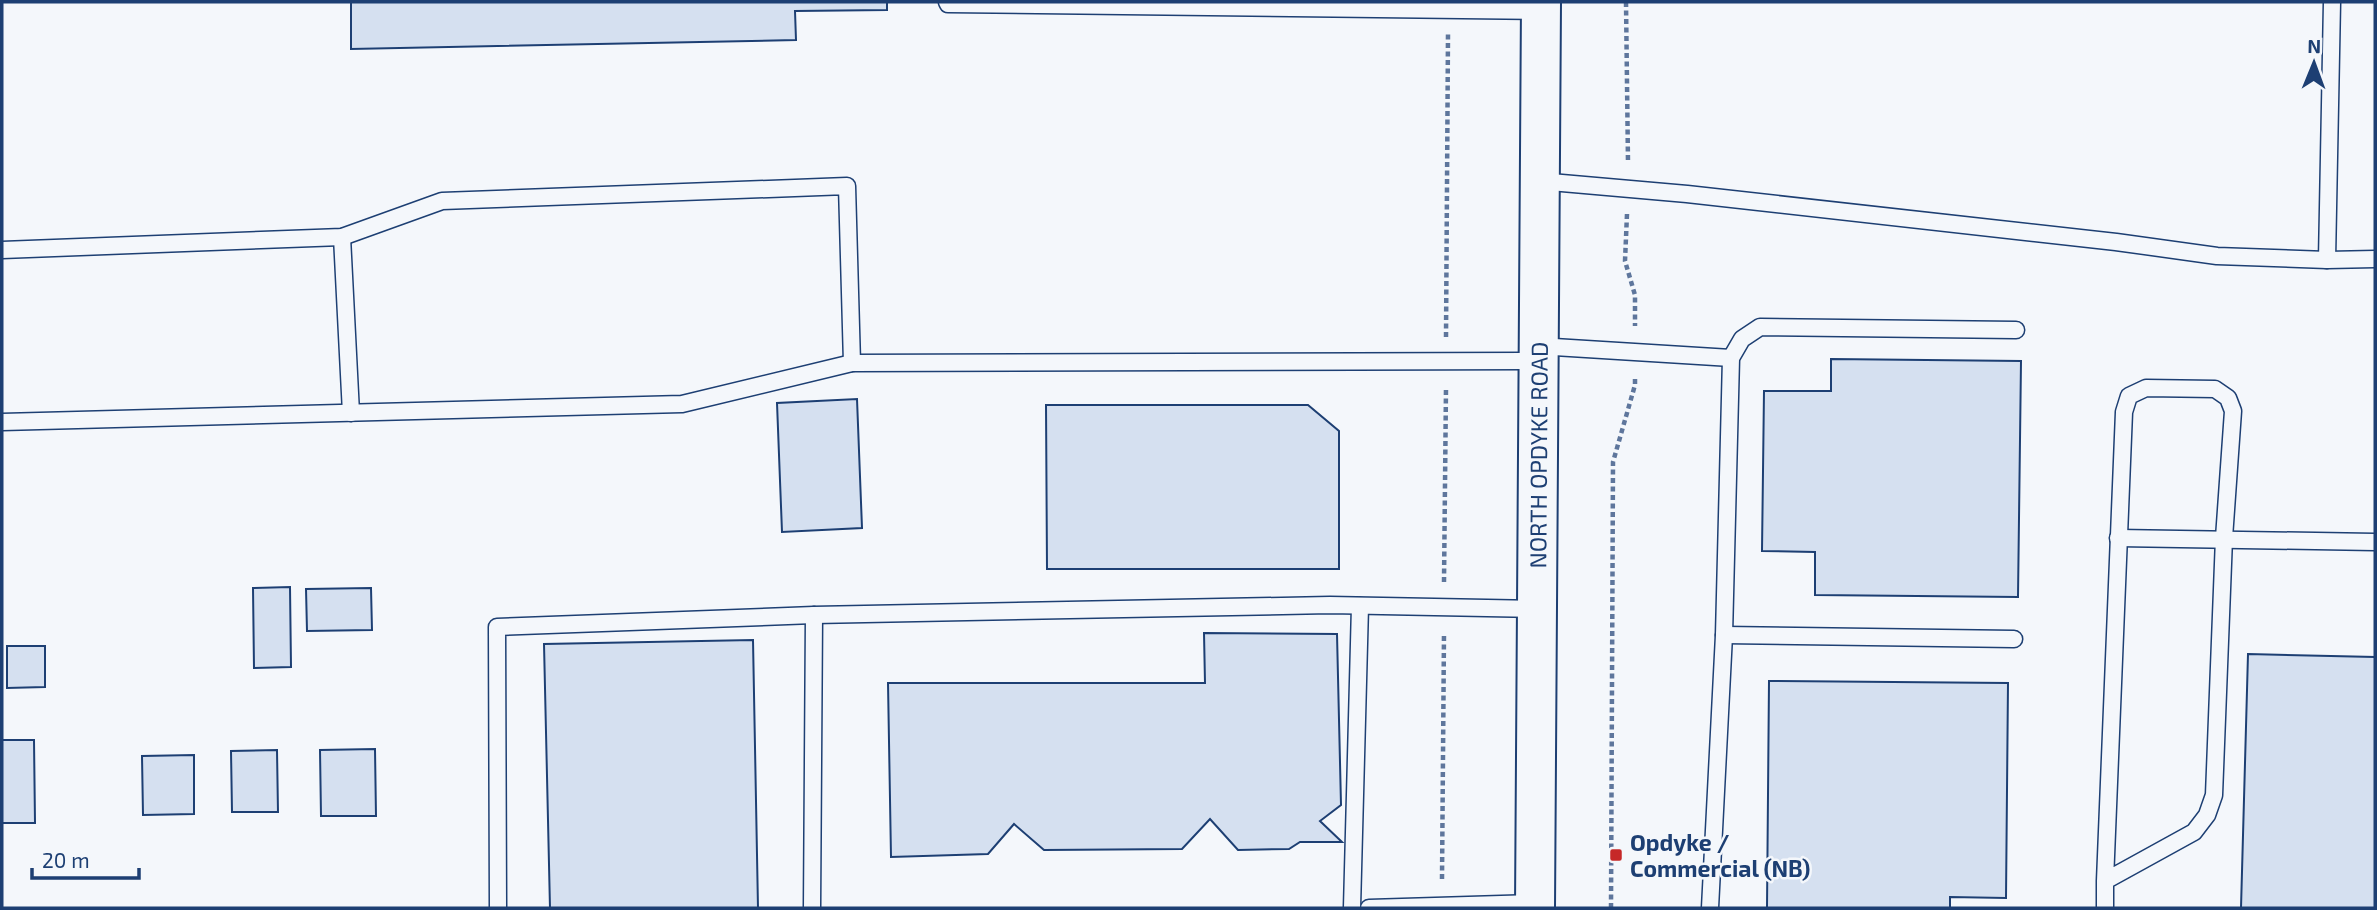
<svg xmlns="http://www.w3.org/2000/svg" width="2377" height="910" viewBox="0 0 2377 910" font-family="'Exo 2',sans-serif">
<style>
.building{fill:#d5e0f0;stroke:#1d3f73;stroke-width:2}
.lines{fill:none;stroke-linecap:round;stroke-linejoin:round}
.lane-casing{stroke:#1d3f73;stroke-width:19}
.secondary-casing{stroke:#1d3f73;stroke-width:42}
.path{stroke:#5e769c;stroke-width:4.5;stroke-dasharray:5 3.5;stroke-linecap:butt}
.lane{stroke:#f4f7fb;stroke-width:16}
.secondary{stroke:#f4f7fb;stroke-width:38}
.poi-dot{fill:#c62828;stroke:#f4f7fb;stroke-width:2.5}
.labels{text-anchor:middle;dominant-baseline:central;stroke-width:5;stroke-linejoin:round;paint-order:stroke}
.street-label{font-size:23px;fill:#1d3f73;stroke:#f4f7fb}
.poi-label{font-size:23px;font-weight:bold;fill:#1d3f73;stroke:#f4f7fb;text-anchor:start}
</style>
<rect width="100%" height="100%" fill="#f4f7fb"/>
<g class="building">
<polygon points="351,2 887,2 887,10 795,11 796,40 351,49"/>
<polygon points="1831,359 2021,361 2018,597 1815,595 1815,552 1762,551 1764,391 1831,391"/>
<polygon points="857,399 862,528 782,532 777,403"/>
<polygon points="1046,405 1308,405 1339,431 1339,569 1047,569"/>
<polygon points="290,587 291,667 254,668 253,588"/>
<polygon points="371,588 372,630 307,631 306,589"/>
<polygon points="1204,633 1337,634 1341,805 1320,821 1342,842 1300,842 1289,849 1238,850 1210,819 1182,849 1044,850 1014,824 988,854 891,857 888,683 1205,683"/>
<polygon points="753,640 758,908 550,908 544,644"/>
<polygon points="7,646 45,646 45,687 7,688"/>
<polygon points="2248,654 2375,657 2375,908 2241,908"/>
<polygon points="1769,681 2008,683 2006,898 1950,897 1950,908 1767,908"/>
<polygon points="2,740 34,740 35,823 2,823"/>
<polygon points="375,749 376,816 321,816 320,750"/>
<polygon points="277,750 278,812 232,812 231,751"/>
<polygon points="194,755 194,814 143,815 142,756"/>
</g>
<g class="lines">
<defs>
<g id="lane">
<polyline points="947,2 948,4 1541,11"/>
<polyline points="1539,181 1687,194 2116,242 2217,256 2327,260 2375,259"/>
<polyline points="342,237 351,413"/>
<polyline points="2,250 342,237 442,201 847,186 852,363"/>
<polyline points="2327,260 2332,2"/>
<polyline points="1538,346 1731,358"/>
<polyline points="2,422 682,404 852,363 1538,361"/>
<polyline points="2118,538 2375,542"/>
<polyline points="1724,635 2014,639"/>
<polyline points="498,908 497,627 814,615 1330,605 1536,609"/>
<polyline points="812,908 814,615"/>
<polyline points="1352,908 1360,606"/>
<polyline points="1369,908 1536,903"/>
<polyline points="1710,908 1724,635 1731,358 1742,339 1760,327 2016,330"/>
<polyline points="2105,908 2105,881 2124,412 2129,396 2146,388 2215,389 2228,398 2233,411 2224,538 2214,795 2207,815 2194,832 2105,881"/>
</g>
<g id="secondary">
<path id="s1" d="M1535,908l6,-906"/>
</g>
</defs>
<use href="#lane" class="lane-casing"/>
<use href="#secondary" class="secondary-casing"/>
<g class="path">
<polyline points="1626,2 1628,163"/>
<polyline points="1627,214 1625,261 1635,295 1635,326"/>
<polyline points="1446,337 1448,34"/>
<polyline points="1444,582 1446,388"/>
<polyline points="1442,879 1444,633"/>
<polyline points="1611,908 1613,462 1635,385 1635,377"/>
</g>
<use href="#lane" class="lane"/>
<use href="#secondary" class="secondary"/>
</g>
<rect class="poi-dot" x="1609" y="848" width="14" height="14" rx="3.5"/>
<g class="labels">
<g class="street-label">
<text stroke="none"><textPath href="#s1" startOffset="453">NORTH OPDYKE ROAD</textPath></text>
</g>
<g class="poi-label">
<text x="1630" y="842">Opdyke /<tspan x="1630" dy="26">Commercial (NB)</tspan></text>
</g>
</g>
<rect width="2377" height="910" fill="none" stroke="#1d3f73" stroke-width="7"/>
<g transform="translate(2314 63) rotate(1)" stroke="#f4f7fb" stroke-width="5" paint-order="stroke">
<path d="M0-5L12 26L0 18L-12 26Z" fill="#1d3f73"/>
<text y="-10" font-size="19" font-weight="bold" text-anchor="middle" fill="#1d3f73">N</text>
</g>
<path d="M32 868v10h107v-10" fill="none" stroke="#1d3f73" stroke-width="3.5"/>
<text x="42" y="868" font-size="21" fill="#1d3f73" stroke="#f4f7fb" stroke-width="5" paint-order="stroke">20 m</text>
</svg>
